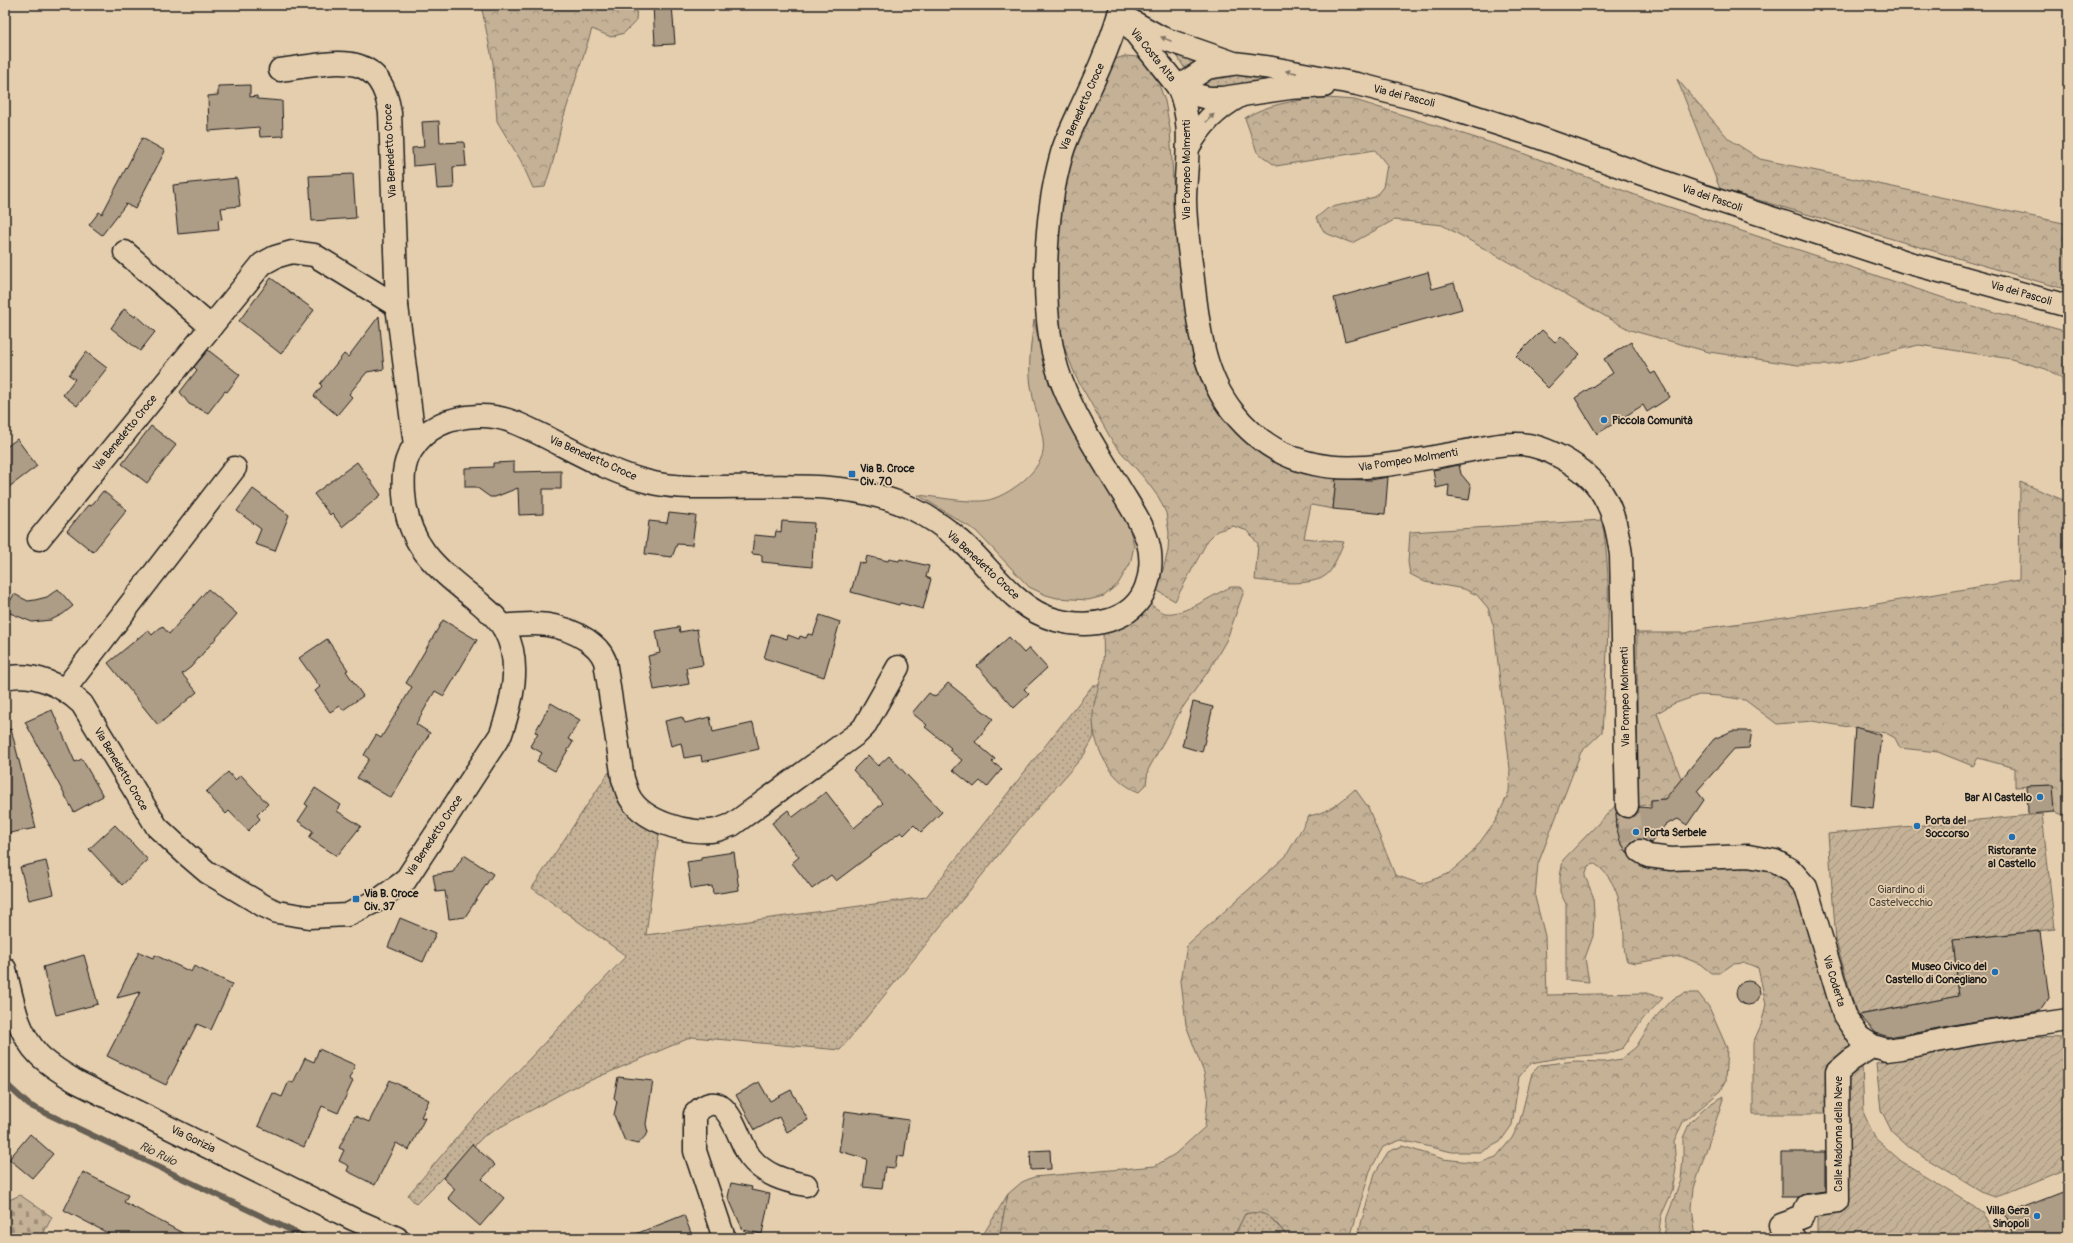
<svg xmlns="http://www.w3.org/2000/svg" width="2073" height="1243" viewBox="0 0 2073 1243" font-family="Pangolin,sans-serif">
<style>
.grass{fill:url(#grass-dots);stroke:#706659}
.forest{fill:url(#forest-crowns);stroke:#706659}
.cemetery{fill:url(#cemetery-stones);stroke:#706659}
.park{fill:#c4b196;stroke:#706659}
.garden{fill:url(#garden-furrows);stroke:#706659}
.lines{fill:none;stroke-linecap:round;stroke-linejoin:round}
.stream{stroke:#665e52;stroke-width:6}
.building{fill:#ad9c86;stroke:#1c1c1c}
.street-tunnel{stroke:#bdaa91;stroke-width:22;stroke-dasharray:22 11;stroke-linecap:butt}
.street-casing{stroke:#1c1c1c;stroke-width:25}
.secondary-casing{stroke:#1c1c1c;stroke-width:25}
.street{stroke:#e5ceae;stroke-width:22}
.secondary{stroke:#e5ceae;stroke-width:22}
.oneway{fill:#807565}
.poi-dot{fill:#1f6fb2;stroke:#e5ceae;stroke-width:1.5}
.labels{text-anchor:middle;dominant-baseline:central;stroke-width:3.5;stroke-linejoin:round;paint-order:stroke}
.street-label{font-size:11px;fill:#1c1c1c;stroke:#e5ceae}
.poi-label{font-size:11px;font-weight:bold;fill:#1c1c1c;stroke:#e5ceae;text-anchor:start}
.park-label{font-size:11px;fill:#46413a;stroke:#e5ceae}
.water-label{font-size:12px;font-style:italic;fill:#47423c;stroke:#e5ceae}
</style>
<defs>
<pattern id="grass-dots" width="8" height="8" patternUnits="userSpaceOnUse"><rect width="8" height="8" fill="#c4b196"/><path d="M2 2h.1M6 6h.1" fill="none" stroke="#9e8f7a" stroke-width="1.8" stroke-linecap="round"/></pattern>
<pattern id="forest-crowns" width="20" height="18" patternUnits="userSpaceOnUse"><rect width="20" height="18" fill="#c4b196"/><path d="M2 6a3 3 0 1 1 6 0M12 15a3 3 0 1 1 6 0" fill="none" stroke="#9e8f7a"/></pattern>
<pattern id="cemetery-stones" width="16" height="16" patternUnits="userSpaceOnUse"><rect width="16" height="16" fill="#c4b196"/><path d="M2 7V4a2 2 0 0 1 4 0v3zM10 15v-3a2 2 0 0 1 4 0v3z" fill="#9e8f7a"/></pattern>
<pattern id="garden-furrows" width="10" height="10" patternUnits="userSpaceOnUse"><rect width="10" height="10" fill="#c4b196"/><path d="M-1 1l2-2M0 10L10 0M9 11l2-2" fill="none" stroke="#9e8f7a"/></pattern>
</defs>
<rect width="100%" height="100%" fill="#e5ceae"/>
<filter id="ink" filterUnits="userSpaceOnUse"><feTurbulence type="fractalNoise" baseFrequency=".025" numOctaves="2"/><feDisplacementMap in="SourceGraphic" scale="8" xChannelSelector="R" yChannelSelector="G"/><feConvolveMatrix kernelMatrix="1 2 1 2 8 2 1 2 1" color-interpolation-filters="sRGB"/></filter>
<g filter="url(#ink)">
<g class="grass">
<polygon points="1175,52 1201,59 1186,71"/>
<polygon points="1217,72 1311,77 1214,89 1205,87 1204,83"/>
<path d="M1093,685h7l-6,21v31l-10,18 -62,71 -182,224 -148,-13 -122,52 -86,47 -68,68 -8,-9 62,-73 156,-166 -94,-68 77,-116c11,37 19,41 50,62l-13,101 280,-38z"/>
<polygon points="1008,1194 999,1238 981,1238"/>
<polygon points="1257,1211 1267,1214 1289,1238 1233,1238 1245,1214"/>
</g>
<g class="forest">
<polygon points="481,5 637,5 636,21 624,33 611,37 592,29 562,122 554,158 545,187 533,188 521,161 497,121 493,63"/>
<path d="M1125,56l13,1 9,8 11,17 7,19 5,28 6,99 5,53 13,79 8,22 14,22 120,72 -3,33 -22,-4 -7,33 40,4c-4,9 -8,20 -13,28 -12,19 -57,12 -76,10l3,-36 -10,-13 -15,-5 -16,5 -9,9 -33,61 -22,-13 10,-18 5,-19 1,-18 -3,-20 -7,-15 -14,-19 -31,-35 -38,-67 -13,-33 -8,-58 -1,-17 13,-110 45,-99z"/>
<polygon points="1677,79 1729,139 1760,159 2068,224 2068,290 1720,189"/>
<path d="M1326,98l29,2 159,50 143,53 287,95 124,34v93l-4,1 -2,-48 -16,-9 -35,-10 -92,-14 -89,20h-32l-89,-13 -79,-22 -188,-105 -48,-5 -42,23 -27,-10 -9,-15 12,-10 47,-11 8,-10 4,-22 -12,-15 -99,16 -19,-14 -12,-34c24,-15 53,-18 81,-20z"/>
<path d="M2020,482l48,20v314l-14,-4 -2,-27 -37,2v-19l-37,-10 -5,8 -35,-14 -38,-4 -5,-10 -9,-5 -74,-12 -35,3 -32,-24 -25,-4 -21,-1 -26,9 -16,9 25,68 -17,18 -14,1v4l-15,3c2,-59 1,-117 1,-176v2h49l19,-5 160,-22 154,-26z"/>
<path d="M1602,520c12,69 4,142 0,212l-21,20 -43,112 -3,33 10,39 2,59 100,-2 16,5 -20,21 -20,29 -16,6 -43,3 -33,6 -12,14 -7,48 -12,17 -19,10h-29l-51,-12 -18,7 -13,24 -20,67h-61c-14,-16 -21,-30 -44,-24l-12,24h-234l9,-44 14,-12 12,-5 121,-11 20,-12 30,-27 3,-32 -4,-22 -18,-48 -5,-44 6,-36 99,-89 23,-40c20,-4 31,-13 46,-27l13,18 27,68 26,9 27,-10 24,-21 24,-33 13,-28 1,-23 -16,-141 -6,-20 -11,-13 -13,-6 -39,-7 -15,-8 -2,-12 2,-30z"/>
<path d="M1231,587h10l3,4 -17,48 -16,28 -30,43 -33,60 -2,15 -7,7c-32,-11 -51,-55 -45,-87 3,-14 8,-28 9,-42 1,-11 0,-23 0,-34l38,-31c7,4 17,13 24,15 20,3 48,-19 66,-26z"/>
<path d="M1616,805c1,25 1,32 14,52l4,-2 115,10 24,4 24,20 61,156 -32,24v45h-73v-71l8,-18 5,-21 -8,-36 -12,-5 -13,1 -13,9h-9l-11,-9 -20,-8 -45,7 -8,-2c-3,-8 -3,-15 -3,-24 -1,-26 -6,-58 -29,-73l-7,2 -3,10 8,20 1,19 -1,21 -8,22 4,24 -23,-2v-76l-6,-12v-15l3,-17z"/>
<polygon points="1685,993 1698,993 1709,1007 1727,1048 1725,1082 1721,1091 1683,1122 1674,1141 1676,1168 1672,1192 1661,1216 1658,1238 1357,1238 1375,1173 1388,1152 1402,1146 1443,1159 1479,1163 1496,1157 1512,1138 1519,1124 1532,1073 1540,1065 1575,1061 1604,1062 1621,1059 1636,1047 1653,1020 1671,1000"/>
<polygon points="1724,1096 1694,1188 1692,1208 1696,1238 1664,1238 1667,1217 1681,1180 1683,1157 1683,1138 1690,1122 1710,1104"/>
</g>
<polygon class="cemetery" points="20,1195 52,1217 41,1238 5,1238 5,1202"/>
<path class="park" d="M1034,320l15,64 25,50 55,92 5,20 -4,18 -12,20 -14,12 -16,4 -31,-2 -11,-3 -17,-8 -53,-56 -58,-36c20,2 43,7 64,6 21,-1 57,-27 61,-49 3,-14 -9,-45 -11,-60 -5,-24 -1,-48 2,-72z"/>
<g class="garden">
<polygon points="2042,814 2055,929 1953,940 1959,996 1857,1015 1836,941 1828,834"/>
<polygon points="2027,1037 2068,1038 2068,1169 2012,1192 1995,1197 1981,1192 1911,1149 1892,1132 1881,1110 1876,1063"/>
<polygon points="1862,1065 1864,1114 1875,1138 1901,1161 1973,1205 1983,1213 1996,1238 1818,1238 1818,1214 1838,1207 1849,1209 1849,1188 1843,1185 1844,1076"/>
</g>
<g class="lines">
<polyline class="stream" points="5,1083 29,1105 307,1238"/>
</g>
<g class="building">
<polygon points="653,5 672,5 675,44 655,45"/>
<polygon points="250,85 250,97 257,96 257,99 282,101 283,136 260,137 259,127 209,131 208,96 218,95 218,86"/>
<polygon points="439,121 440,143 464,142 466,166 453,167 454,188 437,189 435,164 413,166 412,148 424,147 422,122"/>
<polygon points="142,138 165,151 135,209 126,204 102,235 89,225 99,212 102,214"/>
<polygon points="353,174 356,218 312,221 309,176"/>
<polygon points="237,178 240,206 221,208 223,219 218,220 219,230 178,234 173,185"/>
<polygon points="1428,272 1432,289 1454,283 1462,309 1345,341 1334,298"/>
<polygon points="271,278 314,310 281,354 239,321"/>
<polygon points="124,309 135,317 136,315 155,332 140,351 111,328"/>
<polygon points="379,316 384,369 367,372 349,394 352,397 337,415 314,396 322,386 320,384 344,354 348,357"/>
<polygon points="1542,330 1555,342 1561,336 1580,354 1548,388 1516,356"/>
<polygon points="1631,342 1651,374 1655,372 1670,397 1647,412 1643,405 1597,434 1575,398 1613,373 1604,359"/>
<polygon points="208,350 240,375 227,392 225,391 208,413 189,404 180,392 197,370 194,367"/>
<polygon points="86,352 107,368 77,406 63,395 75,379 69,375"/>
<polygon points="151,426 176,445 147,483 122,464"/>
<polygon points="17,439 37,466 5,490 5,448"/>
<polygon points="357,462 381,495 342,527 332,513 330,515 314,494"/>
<polygon points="514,462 514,472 561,471 561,489 543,489 543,514 519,515 518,488 495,497 490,497 476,487 465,487 465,468 493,467 493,463"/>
<polygon points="1459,465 1461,474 1471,486 1469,500 1448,497 1449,485 1436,488 1433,470"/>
<polygon points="1388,477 1385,514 1333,509 1336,479 1371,480"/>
<polygon points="253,489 289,515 275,551 255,544 261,529 237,511"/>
<polygon points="103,491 127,510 93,552 67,531 88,505 91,506"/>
<polygon points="669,513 696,516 692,545 677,544 672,557 645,554 649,521 667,523"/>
<polygon points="782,521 814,523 812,567 762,562 762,555 752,554 754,535 775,537 776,531 781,532"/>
<polygon points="867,556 888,561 889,559 899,561 900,559 929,566 926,577 931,579 923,609 900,603 899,605 851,592 859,562 865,564"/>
<polygon points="58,589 73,606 63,614 51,620 32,622 5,611 14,594 28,601 35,600 47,597"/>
<polygon points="208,589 237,614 191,667 182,674 197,692 158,725 108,663 148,630 152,635 162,626 169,634"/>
<polygon points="820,615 840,622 824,677 764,658 771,634 787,639 788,635 799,639 800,636 806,638 808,634 813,635"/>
<polygon points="443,620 477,640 444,696 435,691 416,724 430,733 391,798 357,778 369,759 364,755 376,735 381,738 412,687 406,683"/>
<polygon points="679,627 680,632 697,629 703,665 686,668 689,684 654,690 648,656 660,653 656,631"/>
<polygon points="1009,637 1024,653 1029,648 1047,668 1024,689 1029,694 1014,708 977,666"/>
<polygon points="327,639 348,670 346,671 363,696 343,710 340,706 330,712 315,691 320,687 299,658"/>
<polygon points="948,683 993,719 975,742 995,759 992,762 1002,769 987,787 980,781 974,787 953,770 962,760 949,750 951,748 925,727 927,725 912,713 929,693 935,697"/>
<polygon points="1193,702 1213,707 1202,752 1182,746"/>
<polygon points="551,703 580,720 568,739 573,742 555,771 537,761 542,753 530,746 538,733 535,732"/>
<polygon points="52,710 75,762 82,759 103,796 74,812 25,722"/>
<polygon points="682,717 685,723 710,717 713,732 753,723 759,749 702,762 701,755 684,758 681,743 671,746 665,721"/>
<polygon points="1855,727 1881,735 1873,808 1850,805"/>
<polygon points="11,729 36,828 5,834 5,730"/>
<polygon points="1732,731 1752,731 1749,748 1734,749 1697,791 1704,800 1687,825 1678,819 1665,825 1651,843 1641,839 1634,840 1629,845 1628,854 1620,841 1617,829 1616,813 1621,817 1628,818 1634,816 1639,807 1651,808 1651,800 1665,799 1714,739"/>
<polygon points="868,755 878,766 889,756 942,812 921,832 914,825 904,835 901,832 836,881 831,875 812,889 792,863 799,857 772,823 788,810 793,817 826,792 854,828 883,803 853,770"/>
<polygon points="228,772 235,780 241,775 268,804 257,815 260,819 248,831 229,811 226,814 206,792"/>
<polygon points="2053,785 2055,812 2028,814 2027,786"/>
<polygon points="315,788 341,805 337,811 361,826 337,856 309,838 313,831 298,821 308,806 305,804"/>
<polygon points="115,825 148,860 122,885 89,849"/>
<polygon points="734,852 739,890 713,894 712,886 691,889 687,862 701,860 701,857"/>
<polygon points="464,855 493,874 465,917 449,919 445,891 436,892 433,875 453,872"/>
<polygon points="46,861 54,894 29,900 20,867"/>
<polygon points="400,918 436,933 423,962 388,947"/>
<polygon points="2040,931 2049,998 2040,1011 1976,1021 1889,1037 1876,1033 1859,1015 1959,996 1953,940"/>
<polygon points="139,952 153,958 155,955 191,972 194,966 232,984 211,1030 197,1024 166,1085 107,1056 140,992 117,998"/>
<polygon points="84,955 98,1004 56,1015 43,967"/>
<circle cx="1748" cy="993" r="12"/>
<polygon points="319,1049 355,1065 349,1079 353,1081 338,1113 322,1106 304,1147 258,1126 273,1093 282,1097 289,1081 293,1083 305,1058 314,1062"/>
<polygon points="618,1077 653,1081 646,1124 648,1133 638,1144 625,1141 614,1115 617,1101 614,1098"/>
<polygon points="390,1080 429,1100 421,1117 425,1118 409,1150 396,1143 375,1185 347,1171 349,1166 339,1161 344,1150 339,1148 355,1116 369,1122"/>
<polygon points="759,1082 770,1101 791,1090 808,1120 787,1132 779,1117 755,1130 736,1095"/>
<polygon points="845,1111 909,1120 904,1157 897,1156 895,1168 885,1167 882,1189 863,1187 867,1159 839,1151"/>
<polygon points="30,1134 53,1154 32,1178 9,1159"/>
<polygon points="472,1144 495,1165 482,1179 504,1198 480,1226 448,1198 455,1189 443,1178"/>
<polygon points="1050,1150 1051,1169 1031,1170 1030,1151"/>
<polygon points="1781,1152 1825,1152 1825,1191 1805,1194 1798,1197 1781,1197"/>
<polygon points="83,1172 128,1195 124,1202 192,1238 117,1238 64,1210"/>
<polygon points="731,1183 752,1187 751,1190 770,1194 762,1234 743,1230 728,1197"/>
<polygon points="2068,1190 2068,1238 2015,1238 2006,1214"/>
<polygon points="684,1215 693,1238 628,1238 628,1237"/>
</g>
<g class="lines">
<polyline class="street-tunnel" points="1627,806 1631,834 1640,851"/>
<defs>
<g id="street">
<path d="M280,70c51,-6 100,-25 110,43l7,193 18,139"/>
<path d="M1178,87c16,35 8,74 7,111 0,25 4,49 7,73 6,49 9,101 41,141 63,79 144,55 228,40 17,-3 35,-8 52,-8 30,-2 74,24 89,49 12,19 16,40 19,62l6,251"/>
<path d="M1188,148c13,-23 28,-39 52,-52"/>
<polyline points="125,252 211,327"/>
<polyline points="39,539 262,264 275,257 292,252 314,255 397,306"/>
<path d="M503,626c32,-4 56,-4 84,14 8,6 14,11 18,21l18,118c2,5 3,10 5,15 12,27 62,42 89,36 5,-1 10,-4 15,-5l126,-92 6,-6 34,-60"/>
<path d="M5,678c28,-7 57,7 77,26l75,123 29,27 21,18 57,34 13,6 32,5 38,-2 33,-16 25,-18 96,-147c11,-32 21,-71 4,-103 -6,-13 -19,-22 -30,-32 -37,-30 -68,-53 -71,-105 -1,-15 -1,-30 7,-43 14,-24 39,-34 67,-35 26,-1 43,9 66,20 34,17 68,37 105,46 23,6 47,5 70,5 64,0 133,-7 192,21 17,8 36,21 51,34 29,26 54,68 94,78 33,9 77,3 90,-33 5,-13 6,-31 2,-44 -5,-19 -18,-37 -28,-54 -21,-35 -45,-71 -59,-109 -23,-62 -17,-164 1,-227 4,-14 11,-27 17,-41 15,-32 30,-64 40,-98"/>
<polyline points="65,689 235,468"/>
<polyline points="1640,851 1648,856 1671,859 1748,856 1775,861 1791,870 1806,887 1844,1015 1859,1037 1873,1046 1887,1050 1901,1048 1978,1033 2068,1020"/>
<path d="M5,969c7,29 12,64 34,86 11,11 25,19 38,27l276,137 44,19"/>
<path d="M724,1238l-29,-87v-37c32,-34 42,26 55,43 14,18 35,24 56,28"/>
<polyline points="1794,1238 1781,1225 1803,1217 1807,1206 1838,1202 1837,1072 1851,1060 1873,1046"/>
</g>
<g id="secondary">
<polyline points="1119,14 1162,38 1234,63 1272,68 1357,84 1439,105 1523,132 1704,196 1906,262 2068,306"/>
<polyline points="1129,25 1178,87 1191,94 1209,98 1222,98 1290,88 1324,86"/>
<polyline points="1178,87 1207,68 1233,64"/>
</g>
</defs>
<use href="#street" class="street-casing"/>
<use href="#secondary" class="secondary-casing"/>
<use href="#street" class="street"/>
<use href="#secondary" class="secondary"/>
</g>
<defs><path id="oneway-solid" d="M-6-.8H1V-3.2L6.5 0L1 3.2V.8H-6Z"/></defs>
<g class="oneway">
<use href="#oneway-solid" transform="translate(1166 39) rotate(-158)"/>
<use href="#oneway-solid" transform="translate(1291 72) rotate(-169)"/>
<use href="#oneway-solid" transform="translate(1210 118) rotate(-45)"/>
</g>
</g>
<g class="poi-dot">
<circle cx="1604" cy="420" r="4"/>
<rect x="848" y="470" width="8" height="8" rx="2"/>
<circle cx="2040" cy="797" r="4"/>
<circle cx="1917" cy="826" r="4"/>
<circle cx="1636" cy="832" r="4"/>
<circle cx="2012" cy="837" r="4"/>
<rect x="352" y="895" width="8" height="8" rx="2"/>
<circle cx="1995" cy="972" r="4"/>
<circle cx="2037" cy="1216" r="4"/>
</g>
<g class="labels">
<g class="street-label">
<text transform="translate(1153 55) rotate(51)">Via Costa Alta</text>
<text transform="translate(1404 96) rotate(14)">Via dei Pascoli</text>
<text transform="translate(1082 107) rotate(-66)">Via Benedetto Croce</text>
<text transform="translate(390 151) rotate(-93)">Via Benedetto Croce</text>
<text transform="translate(1186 170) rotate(-90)">Via Pompeo Molmenti</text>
<text transform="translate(1712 198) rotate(19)">Via dei Pascoli</text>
<text transform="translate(2021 293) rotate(16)">Via dei Pascoli</text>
<text transform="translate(125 433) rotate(-51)">Via Benedetto Croce</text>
<text transform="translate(593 458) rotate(24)">Via Benedetto Croce</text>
<text transform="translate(1408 460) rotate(-9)">Via Pompeo Molmenti</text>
<text transform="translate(983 565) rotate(43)">Via Benedetto Croce</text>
<text transform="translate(1625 697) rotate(-91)">Via Pompeo Molmenti</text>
<text transform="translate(121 769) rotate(59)">Via Benedetto Croce</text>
<text transform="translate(434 836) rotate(-57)">Via Benedetto Croce</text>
<text transform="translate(1834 981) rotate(73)">Via Coderta</text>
<text transform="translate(1838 1134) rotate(-90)">Calle Madonna della Neve</text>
<text transform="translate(193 1139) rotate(26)">Via Gorizia</text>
</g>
<g class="poi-label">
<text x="1612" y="420">Piccola Comunità</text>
<text x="860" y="468">Via B. Croce<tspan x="860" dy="13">Civ. 70</tspan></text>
<text x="2032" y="797" text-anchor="end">Bar Al Castello</text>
<text x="1925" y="820">Porta del<tspan x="1925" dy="13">Soccorso</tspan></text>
<text x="1644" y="832">Porta Serbele</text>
<text x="2012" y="850" text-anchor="middle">Ristorante<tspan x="2012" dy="13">al Castello</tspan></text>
<text x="364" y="893">Via B. Croce<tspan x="364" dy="13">Civ. 37</tspan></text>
<text x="1987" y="966" text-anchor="end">Museo Civico del<tspan x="1987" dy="13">Castello di Conegliano</tspan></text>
<text x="2029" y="1210" text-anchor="end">Villa Gera<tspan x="2029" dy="13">Sinopoli</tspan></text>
</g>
<g class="park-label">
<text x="1901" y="889">Giardino di<tspan x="1901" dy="13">Castelvecchio</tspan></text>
</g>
<g class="water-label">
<text transform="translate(158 1154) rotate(26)">Rio Ruio</text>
</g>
</g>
<rect width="2073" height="1243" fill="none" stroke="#e5ceae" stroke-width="20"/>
<rect x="10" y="10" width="2053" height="1223" fill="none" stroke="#1c1c1c" stroke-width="1.5" filter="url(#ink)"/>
</svg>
